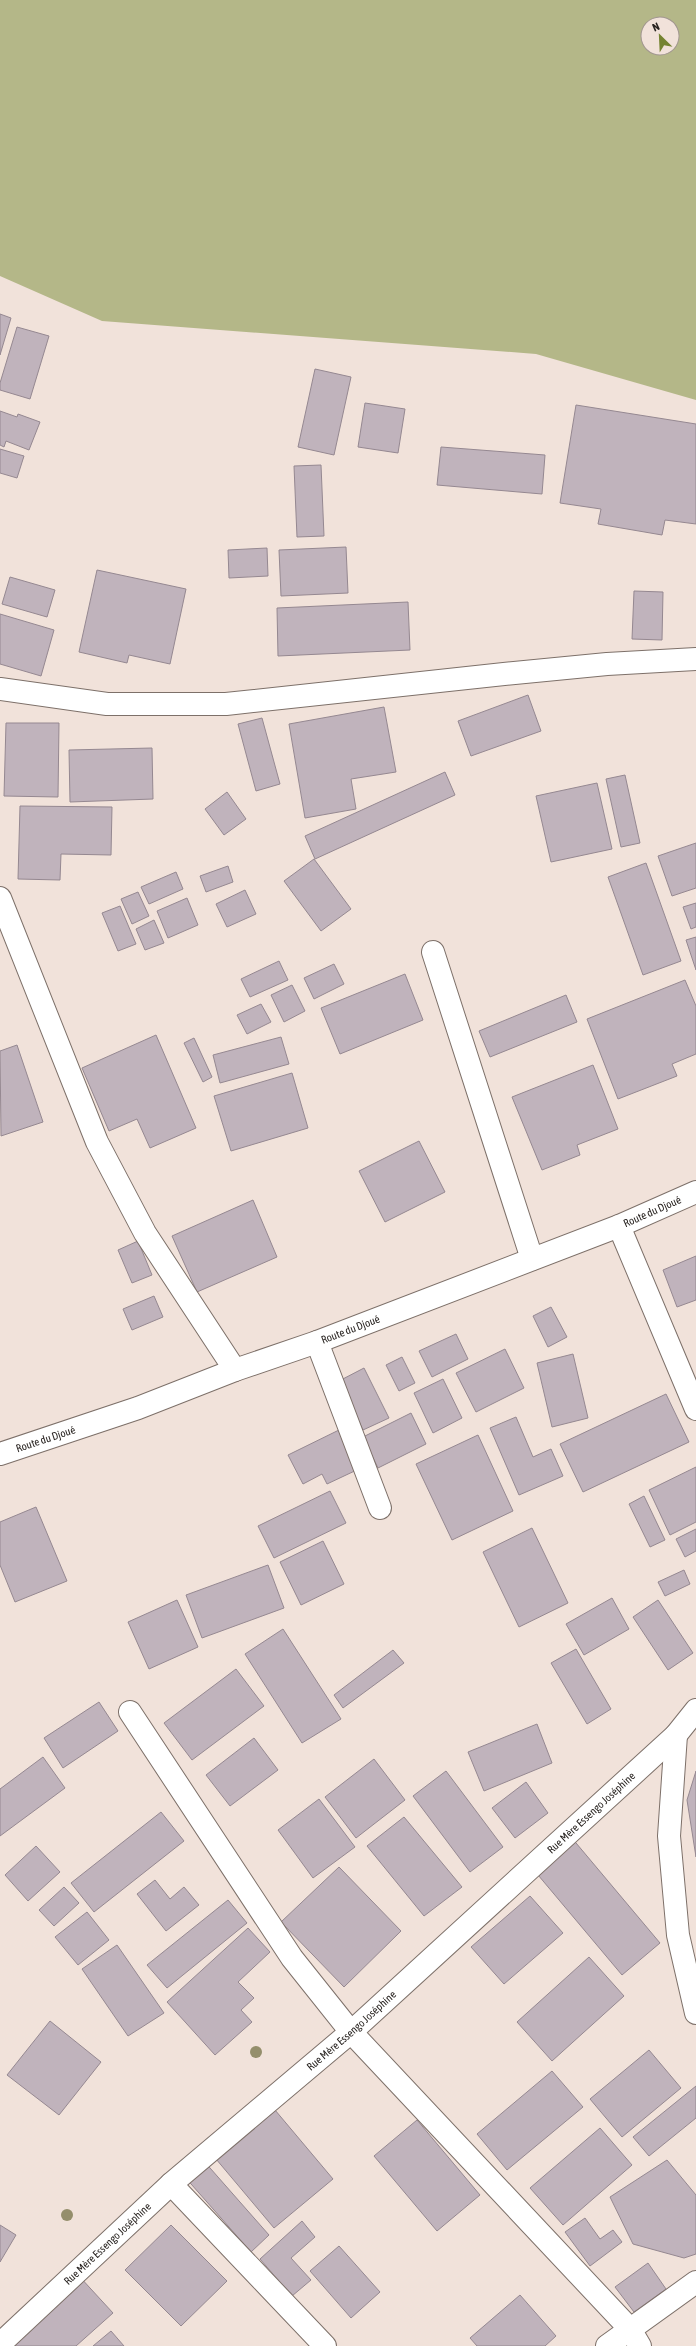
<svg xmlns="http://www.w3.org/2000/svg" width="696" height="2346" viewBox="0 0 696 2346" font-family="'Asap Condensed',sans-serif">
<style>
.green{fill:#b4b788;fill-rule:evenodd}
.building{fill:#c0b3bc;stroke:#958891}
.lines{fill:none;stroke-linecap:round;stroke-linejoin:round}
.minor-casing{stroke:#7d7069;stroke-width:24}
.primary-casing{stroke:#7d7069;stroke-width:24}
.minor{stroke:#fff;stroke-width:22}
.primary{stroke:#fff;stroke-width:22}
.tree{fill:#948e6b}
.labels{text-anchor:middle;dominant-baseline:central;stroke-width:3;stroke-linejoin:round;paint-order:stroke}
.street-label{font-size:11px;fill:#282320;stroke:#f1e2da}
</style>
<rect width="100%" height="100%" fill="#f1e2da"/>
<path class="green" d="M0,0h696v400l-160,-46 -434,-33 -102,-45zM648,24h24v24h-24z"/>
<g class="building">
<polygon points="0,314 11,318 0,355"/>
<polygon points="17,327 49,336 30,399 0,390 0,383"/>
<polygon points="315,369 351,377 334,455 298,447"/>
<polygon points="365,403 405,409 398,453 358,447"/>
<polygon points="576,405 696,424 696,524 665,520 662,535 598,524 601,509 560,503"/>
<polygon points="0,411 17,417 18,414 40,422 29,450 6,441 4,447 0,445"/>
<polygon points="441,447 545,455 542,494 437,485"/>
<polygon points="0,449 24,456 17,478 0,473"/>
<polygon points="321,465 324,536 297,537 294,466"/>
<polygon points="346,547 348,593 281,596 279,550"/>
<polygon points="267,548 268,576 229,578 228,550"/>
<polygon points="97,570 186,589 170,664 129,655 127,663 79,652"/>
<polygon points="10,577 55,590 47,617 2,604"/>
<polygon points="634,591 663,592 662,640 632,639"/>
<polygon points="408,602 410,650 278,656 277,608"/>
<polygon points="0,614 54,630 41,676 0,664"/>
<polygon points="528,695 541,731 471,756 458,721"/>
<polygon points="384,707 396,772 351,779 356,809 305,818 289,724"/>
<polygon points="262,718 280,784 256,791 238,724"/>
<polygon points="6,723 59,723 58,797 4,796"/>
<polygon points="152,748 153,799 70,802 69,750"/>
<polygon points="445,772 455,795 315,859 305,836"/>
<polygon points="625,775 640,843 621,847 606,779"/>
<polygon points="597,783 612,849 551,862 536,796"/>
<polygon points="227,792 246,819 224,835 205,809"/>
<polygon points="20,806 112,807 111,855 61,854 60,880 18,879"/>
<polygon points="696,843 696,888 672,896 658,856"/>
<polygon points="314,859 351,909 321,931 284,881"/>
<polygon points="646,863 681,961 643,975 608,877"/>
<polygon points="228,866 233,882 206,892 200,876"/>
<polygon points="176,872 183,889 149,904 141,887"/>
<polygon points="245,890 256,914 227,927 216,904"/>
<polygon points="138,892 149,916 132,924 121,899"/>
<polygon points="187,898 198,925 168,938 157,911"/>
<polygon points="696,903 696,927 691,929 683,907"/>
<polygon points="120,906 136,944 118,951 102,913"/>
<polygon points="154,920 164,943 145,950 136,929"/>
<polygon points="696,937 696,970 686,940"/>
<polygon points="279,961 288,980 250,997 241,979"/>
<polygon points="334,964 344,984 314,999 304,978"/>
<polygon points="405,974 423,1020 340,1054 321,1008"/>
<polygon points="685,980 696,1006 696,1054 672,1064 677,1076 618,1099 587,1019"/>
<polygon points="292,985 305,1011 284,1022 271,995"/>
<polygon points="566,995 577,1022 490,1057 479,1031"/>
<polygon points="261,1004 271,1022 247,1034 237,1015"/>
<polygon points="156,1035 196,1128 150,1148 137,1119 109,1131 82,1068"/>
<polygon points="281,1037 289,1064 220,1083 213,1055"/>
<polygon points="194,1038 212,1077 203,1082 184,1043"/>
<polygon points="17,1045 43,1122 1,1136 0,1051"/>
<polygon points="593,1065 618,1129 577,1145 580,1155 542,1170 512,1097"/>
<polygon points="292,1073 308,1128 231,1151 214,1096"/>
<polygon points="419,1141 445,1192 385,1222 359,1171"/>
<polygon points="253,1200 277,1257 197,1292 172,1236"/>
<polygon points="138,1241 152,1275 132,1283 118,1250"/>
<polygon points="696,1256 696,1300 677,1307 663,1270"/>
<polygon points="154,1296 163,1317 132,1330 123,1309"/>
<polygon points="551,1307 567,1337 548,1347 533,1316"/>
<polygon points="456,1334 468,1359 432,1377 419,1351"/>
<polygon points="505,1349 524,1388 476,1412 456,1373"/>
<polygon points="573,1354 588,1418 552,1427 537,1363"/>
<polygon points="402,1357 415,1383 399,1391 386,1365"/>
<polygon points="364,1368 389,1418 363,1430 339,1381"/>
<polygon points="443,1379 462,1418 433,1433 414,1393"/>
<polygon points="666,1394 689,1442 583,1492 560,1444"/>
<polygon points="411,1413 426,1444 378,1468 363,1437"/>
<polygon points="516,1417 533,1457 551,1449 563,1476 519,1495 490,1428"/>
<polygon points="341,1429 361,1468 327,1484 322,1474 303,1484 288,1455"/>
<polygon points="478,1435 513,1511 452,1540 416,1464"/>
<polygon points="696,1467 696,1522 670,1535 649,1490"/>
<polygon points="330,1491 346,1523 274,1558 258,1526"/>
<polygon points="644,1496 665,1540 650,1547 629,1504"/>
<polygon points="36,1507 67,1581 15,1602 0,1565 0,1522"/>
<polygon points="532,1528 568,1603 519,1627 483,1552"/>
<polygon points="696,1529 696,1551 685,1557 676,1539"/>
<polygon points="323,1541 344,1584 301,1605 280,1562"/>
<polygon points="268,1565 284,1608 202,1638 186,1595"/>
<polygon points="684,1570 690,1584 665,1596 658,1582"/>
<polygon points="612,1598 629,1629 584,1655 566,1624"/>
<polygon points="177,1600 198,1647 149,1669 128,1622"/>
<polygon points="658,1600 693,1653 668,1670 633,1617"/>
<polygon points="283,1629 341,1719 302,1743 245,1654"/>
<polygon points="576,1649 611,1709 587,1724 551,1663"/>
<polygon points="393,1650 404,1663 343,1708 334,1695"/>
<polygon points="236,1669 264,1706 192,1760 164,1723"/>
<polygon points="99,1702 118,1731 63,1768 44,1738"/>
<polygon points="537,1724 552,1763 484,1791 468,1752"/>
<polygon points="254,1738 278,1770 230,1806 206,1775"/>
<polygon points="43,1757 65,1788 0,1836 0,1789"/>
<polygon points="374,1759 405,1800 356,1838 325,1797"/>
<polygon points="446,1771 503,1847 470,1872 413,1796"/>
<polygon points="696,1771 696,1857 687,1800"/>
<polygon points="526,1782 548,1813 515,1838 492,1808"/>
<polygon points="319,1799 355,1847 313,1878 278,1830"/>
<polygon points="161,1812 184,1841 94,1912 71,1883"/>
<polygon points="404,1817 462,1887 424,1916 367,1846"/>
<polygon points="571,1837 660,1943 622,1975 533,1869"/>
<polygon points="36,1846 60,1872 28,1901 5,1875"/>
<polygon points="339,1867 401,1931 344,1987 281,1922"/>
<polygon points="155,1880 170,1899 184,1887 199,1905 166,1931 137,1894"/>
<polygon points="64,1887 79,1903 54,1926 39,1910"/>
<polygon points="530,1896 563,1933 504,1984 471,1947"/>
<polygon points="228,1900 247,1923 167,1988 147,1965"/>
<polygon points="87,1912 109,1940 78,1965 55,1937"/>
<polygon points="248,1928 270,1952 238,1982 254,1998 241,2010 252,2022 215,2055 167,2002"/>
<polygon points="117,1945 164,2013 128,2036 82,1969"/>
<polygon points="589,1957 624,1996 552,2061 517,2022"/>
<polygon points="50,2021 101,2062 59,2115 7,2075"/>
<polygon points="649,2050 681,2088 622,2137 590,2099"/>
<polygon points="552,2071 583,2107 507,2170 477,2134"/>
<polygon points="696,2086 696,2118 649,2156 633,2137"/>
<polygon points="275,2110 333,2179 274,2228 216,2159"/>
<polygon points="417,2120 480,2195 437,2231 374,2156"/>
<polygon points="600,2128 632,2165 563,2225 530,2188"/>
<polygon points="203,2160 269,2235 251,2252 184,2176"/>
<polygon points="667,2160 696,2195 696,2254 684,2258 633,2244 610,2197"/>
<polygon points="585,2218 600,2239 613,2230 622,2242 590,2266 565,2232"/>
<polygon points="302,2221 315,2237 291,2258 311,2280 292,2296 260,2259"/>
<polygon points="0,2225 16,2235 0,2262"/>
<polygon points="171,2225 227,2281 181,2326 125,2270"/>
<polygon points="339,2246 380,2292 351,2318 310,2271"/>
<polygon points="648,2263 666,2289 634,2312 615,2287"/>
<polygon points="79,2276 113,2313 76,2346 9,2346"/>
<polygon points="520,2295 556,2336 545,2346 477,2346 470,2338"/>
<polygon points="111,2331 124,2346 93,2346"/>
</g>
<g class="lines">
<defs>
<g id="minor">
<polyline points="0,689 107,704 226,704 504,674 607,664 696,659"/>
<polyline points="0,898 97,1142 145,1233 235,1370"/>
<polyline points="433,952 532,1259"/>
<polyline points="619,1226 696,1409"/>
<polyline points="317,1342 380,1508"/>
<polyline points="130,1712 292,1958 351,2032 630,2329 640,2346"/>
<polyline points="676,1735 669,1836 678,1935 696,2013"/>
<polyline points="171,2184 325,2346"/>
<path id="s1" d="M0,2344l171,-160 180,-152 325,-297 20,-25"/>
<polyline points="607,2346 696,2282"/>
</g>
<g id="primary">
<path id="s2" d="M0,1454l138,-46 97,-38 82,-28 302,-116 77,-34"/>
</g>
</defs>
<use href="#minor" class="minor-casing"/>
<use href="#primary" class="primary-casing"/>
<use href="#minor" class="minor"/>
<use href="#primary" class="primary"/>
</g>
<g class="tree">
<circle cx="256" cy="2052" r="6"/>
<circle cx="67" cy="2215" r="6"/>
</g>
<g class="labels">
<g class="street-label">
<text stroke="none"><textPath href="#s2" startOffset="696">Route du Djoué</textPath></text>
<text stroke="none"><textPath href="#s2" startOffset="372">Route du Djoué</textPath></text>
<text stroke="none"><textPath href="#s2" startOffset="48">Route du Djoué</textPath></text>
<text stroke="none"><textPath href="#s1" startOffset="795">Rue Mère Essengo Joséphine</textPath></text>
<text stroke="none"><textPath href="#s1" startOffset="471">Rue Mère Essengo Joséphine</textPath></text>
<text stroke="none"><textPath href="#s1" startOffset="147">Rue Mère Essengo Joséphine</textPath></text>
</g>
</g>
<g transform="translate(660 36) rotate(336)"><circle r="19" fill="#f1e2da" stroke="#a19690"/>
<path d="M0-3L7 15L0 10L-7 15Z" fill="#758331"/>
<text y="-6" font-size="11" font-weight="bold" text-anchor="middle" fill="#282320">N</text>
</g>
</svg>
